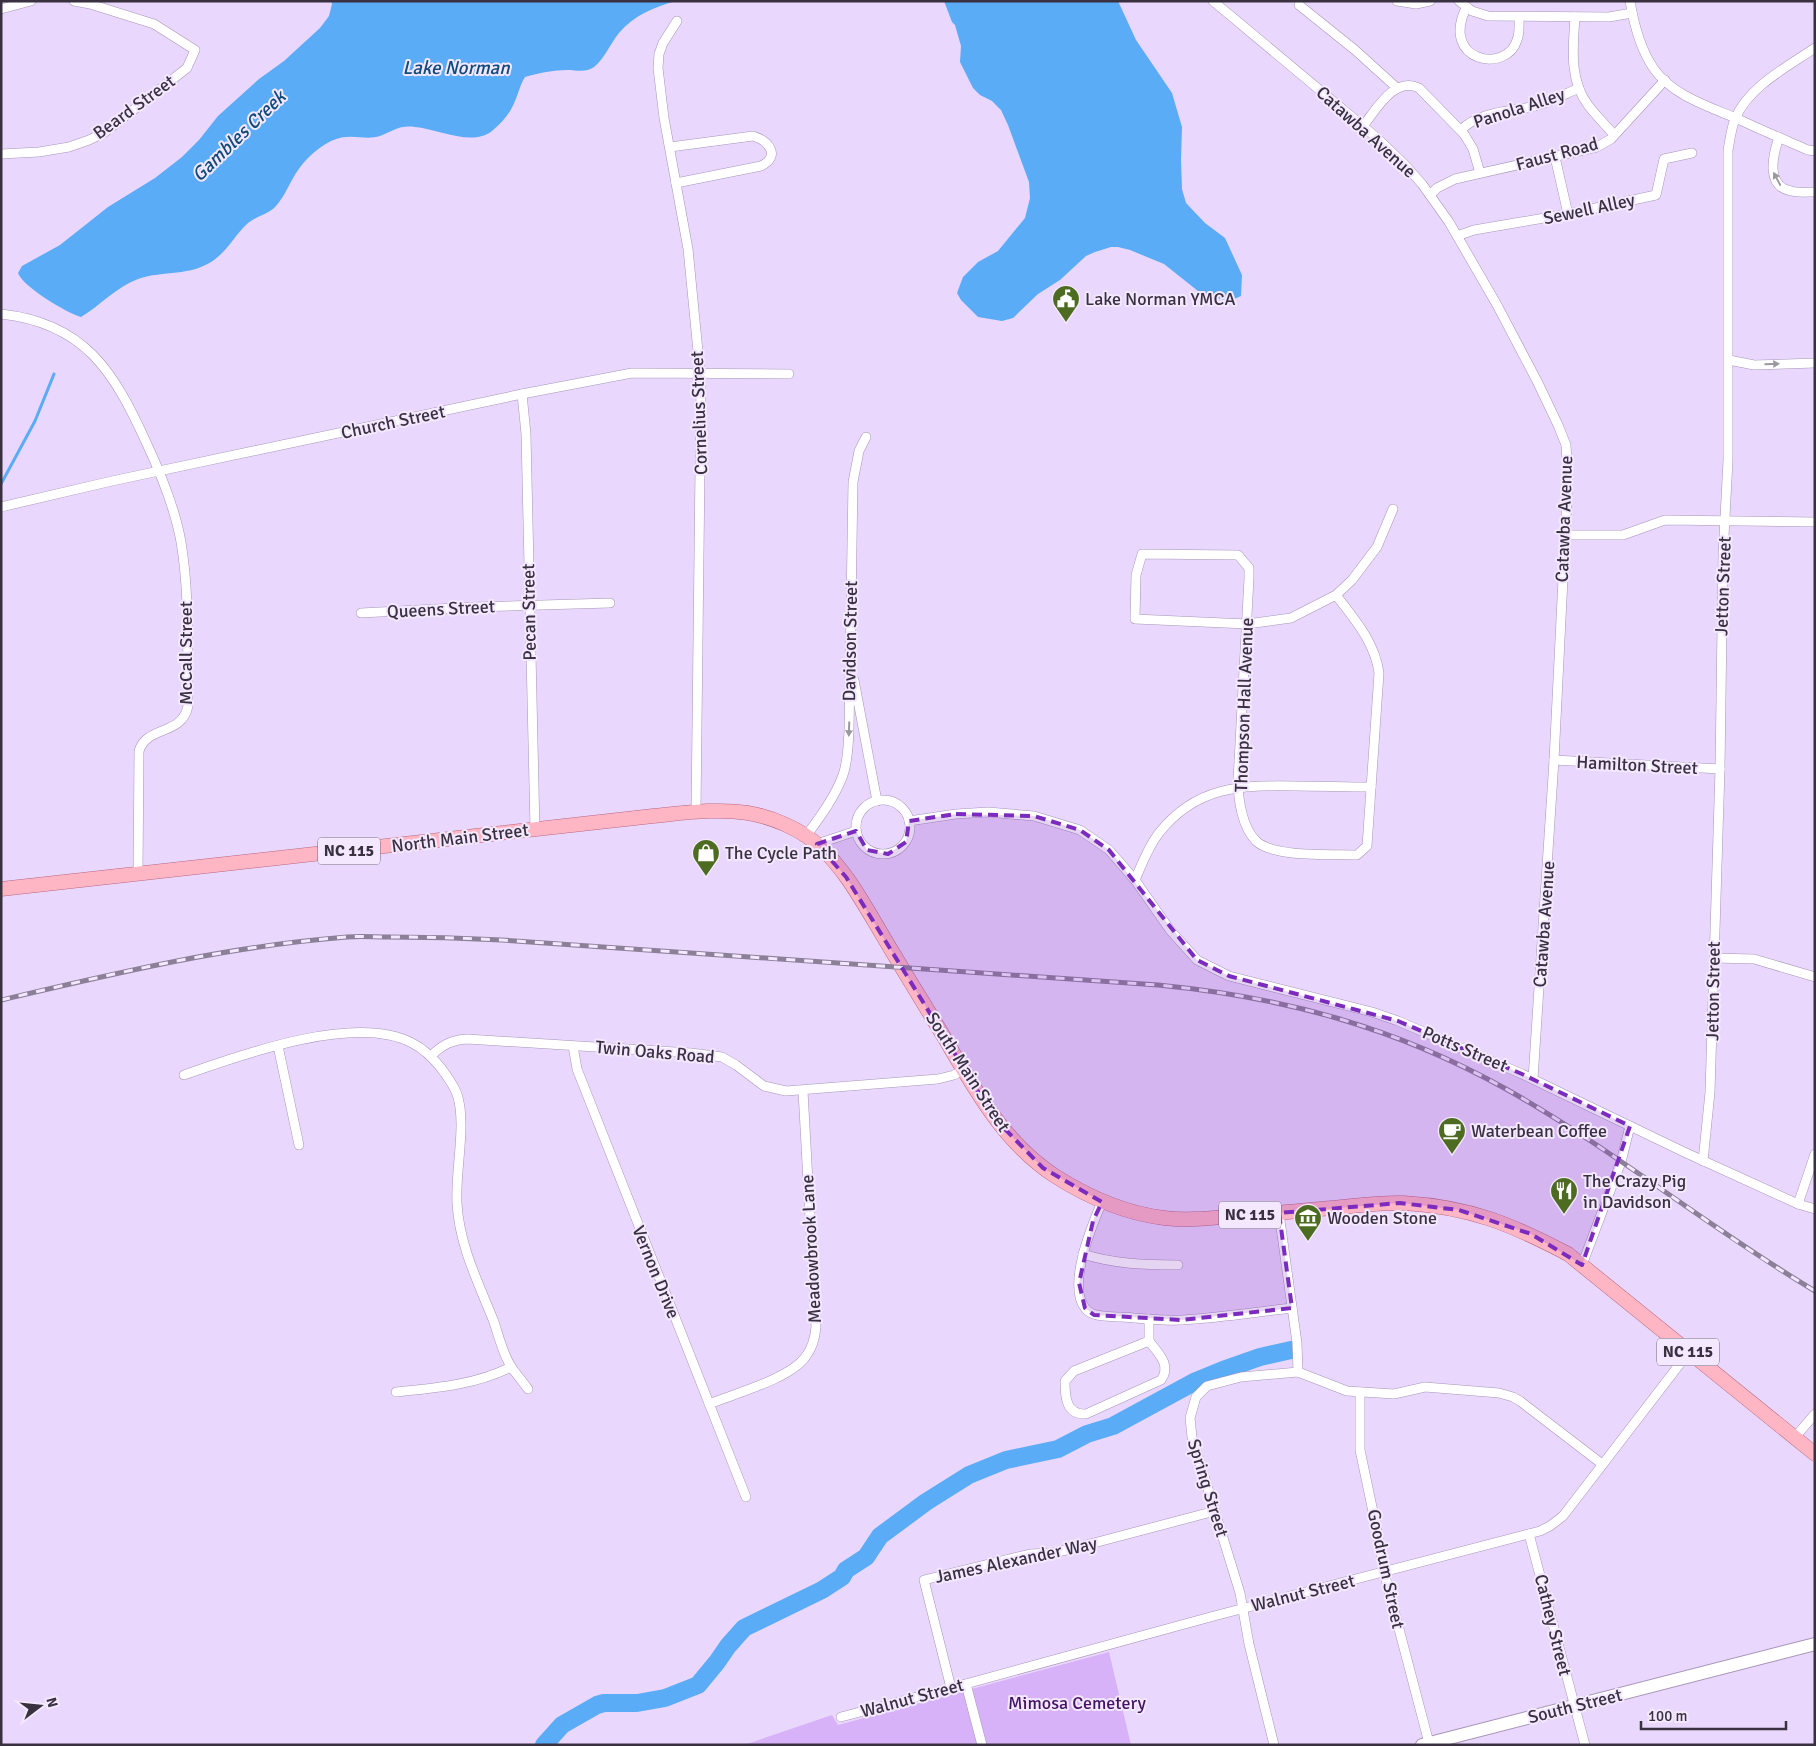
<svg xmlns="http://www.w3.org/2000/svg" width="1816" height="1746" viewBox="0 0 1816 1746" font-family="Signika,sans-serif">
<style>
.green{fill:#d7b2f8}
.water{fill:#5aacf6}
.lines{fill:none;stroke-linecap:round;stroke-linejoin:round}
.stream{stroke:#5aacf6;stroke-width:3}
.river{stroke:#5aacf6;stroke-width:18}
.street-casing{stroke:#a795b8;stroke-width:10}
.secondary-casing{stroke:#a795b8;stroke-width:14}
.primary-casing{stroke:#b8687d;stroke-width:15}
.street{stroke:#fff;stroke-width:9}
.secondary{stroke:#fff;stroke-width:12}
.primary{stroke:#feb6c5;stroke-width:14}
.rail-casing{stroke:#8c7f98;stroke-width:5}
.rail{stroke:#f3e8ff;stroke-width:3;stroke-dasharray:9;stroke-linecap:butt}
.oneway{fill:#9c98a0}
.marked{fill:#7b2cbf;fill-opacity:0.2;stroke:#7b2cbf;stroke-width:4;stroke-dasharray:10 6;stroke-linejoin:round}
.labels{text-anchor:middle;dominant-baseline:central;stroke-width:4;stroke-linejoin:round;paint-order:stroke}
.shield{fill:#f3e8ff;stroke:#716879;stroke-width:1}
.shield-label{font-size:16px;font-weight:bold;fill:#393140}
.street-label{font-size:18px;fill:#393140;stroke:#f3e8ff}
.poi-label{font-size:18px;fill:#393140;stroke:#f3e8ff;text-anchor:start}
.park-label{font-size:18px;fill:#441362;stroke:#f3e8ff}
.water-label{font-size:19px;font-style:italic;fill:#0f4b7a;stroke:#f3e8ff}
</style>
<rect width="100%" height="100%" fill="#ead7fd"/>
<polygon class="green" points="1109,1652 1131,1745 744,1745 832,1715 838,1725"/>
<g class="water">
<path d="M331,1h345c-21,6 -42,14 -57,32 -9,11 -14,25 -25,34 -8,6 -18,3 -26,3 -15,0 -29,3 -43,7 -5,8 -6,15 -10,24 -4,11 -13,22 -23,30 -20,16 -54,-2 -77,-4 -16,-2 -21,4 -35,9 -16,5 -30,-4 -49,5 -17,9 -30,22 -39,39 -5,9 -9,18 -16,26 -7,8 -20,10 -29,18 -12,11 -19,26 -33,36 -24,17 -50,10 -76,19 -22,8 -37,26 -57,38 -14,-4 -58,-30 -63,-44l4,-7 38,-21 48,-38 47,-29 27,-21 17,-17 19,-24 41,-37 25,-18 36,-33 9,-12 3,-12z"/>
<polygon points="944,1 1118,1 1136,40 1172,93 1182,127 1181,160 1182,189 1186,203 1205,223 1225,238 1242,275 1241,296 1230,301 1203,295 1164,264 1130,250 1118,247 1111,247 1095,252 1086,256 1060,280 1038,294 1013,318 1002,321 978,317 961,300 957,293 963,277 978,262 998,251 1025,218 1030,198 1029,182 1008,125 1001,110 992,101 980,95 973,88 960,62 961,46 955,25 952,22"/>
</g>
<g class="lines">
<polyline class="stream" points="1,484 35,421 54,374"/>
<polyline class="river" points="544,1745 562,1725 597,1705 604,1703 637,1703 665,1698 698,1685 717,1662 728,1646 744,1628 822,1590 842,1577 846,1570 866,1557 880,1536 926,1502 969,1475 1006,1460 1058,1449 1087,1434 1113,1426 1196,1381 1223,1370 1260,1357 1291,1350"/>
<defs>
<g id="street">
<polyline points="1213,1 1376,137 1406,166 1422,184 1449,222 1497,305 1537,381 1558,425 1566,445 1568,478 1554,760 1533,1079"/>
<polyline points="1397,1 1416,4 1430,1"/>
<polyline points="1459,1 1472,11 1488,16 1609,17 1632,13"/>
<path d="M1630,1c4,24 10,48 24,68 19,27 56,38 84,50 23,11 47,21 70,31l7,1"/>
<polyline points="1299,5 1355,50 1397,88"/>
<path d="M1466,8c-26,54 41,66 51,32 3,-7 2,-16 2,-23"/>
<polyline points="1,9 31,1"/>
<path d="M1575,17c-2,30 -6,63 13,88 8,11 18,20 26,30"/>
<polyline points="677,21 663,43 659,54 658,68 664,118 688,249 701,382 696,812"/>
<path d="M1363,126c13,-16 31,-50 56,-38l45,46 9,15 7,24"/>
<path d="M1461,130c19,-19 49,-18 74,-24 15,-4 30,-12 44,-18"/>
<path d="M1779,137c-6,18 -14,49 12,54 7,2 16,1 24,1"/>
<path d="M670,147l83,-11c16,5 28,20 8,30l-85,17"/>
<polyline points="1,154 39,152 69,147 89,140 105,132 187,68 195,50 154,24 90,4 74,1"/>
<polyline points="1555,157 1568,214"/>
<polyline points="1430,195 1437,188 1455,179 1597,147 1611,139 1665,80"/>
<polyline points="1457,236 1474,230 1568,214 1656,195 1664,159 1692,153"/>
<path d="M1,314c84,9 113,58 145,128 15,32 29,66 35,100 9,54 6,110 7,164 -6,30 -41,19 -49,45l-1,123"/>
<polyline points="1729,360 1754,365 1815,363"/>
<polyline points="522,394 526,434 535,830"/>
<polyline points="1,507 112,481 522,394 632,373 789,374"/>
<polyline points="1565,535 1623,535 1665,520 1815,522"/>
<path d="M1336,595c18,24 39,47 43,78l-12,173 -10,9c-24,-1 -83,3 -101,-14 -14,-14 -18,-42 -18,-61l11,-202v-10l-11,-13 -96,-1 -6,21 -1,44 112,5 44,-6 45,-23 16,-15 25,-33 16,-38"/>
<polyline points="361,613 475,607 610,603"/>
<polyline points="854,680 877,801"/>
<polyline points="1554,760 1720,769"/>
<circle cx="883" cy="827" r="27"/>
<polyline points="909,821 956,814 988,812 1034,816 1080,830 1109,850 1135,880 1170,930 1197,960 1229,976 1372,1012 1398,1021 1522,1074 1684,1152 1798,1204 1815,1209"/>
<path d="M806,836c14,-19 29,-39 37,-61 5,-14 5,-29 6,-44l4,-249 6,-31 7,-14"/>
<polyline points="817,844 856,831"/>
<path d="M1135,880c7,-16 13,-33 24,-47 37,-47 82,-48 136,-47 25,0 51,1 76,1"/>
<polyline points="1714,958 1754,959 1815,977"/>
<polyline points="278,1046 299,1145"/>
<polyline points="573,1046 577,1069 746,1497"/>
<path d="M431,1056c11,-11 20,-16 36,-17l224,14 31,4 14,8 28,21 22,5 152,-12 16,-4 9,-5"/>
<path d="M184,1075c57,-20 171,-62 228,-32 12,6 21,15 29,25 6,8 12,16 16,26 10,30 -2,76 0,109 2,42 22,81 37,119 5,15 9,33 18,46 5,7 11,14 16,21"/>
<path d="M1703,1161l7,-69 10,-323 3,-213 5,-96v-310c2,-10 3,-21 7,-31 13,-32 52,-52 80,-71"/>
<path d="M1102,1202c-10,23 -35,83 -17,106 7,10 24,8 36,9 20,1 40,4 61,3 37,-2 74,-8 110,-12"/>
<polyline points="1798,1204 1815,1154"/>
<polyline points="1279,1213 1297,1343 1298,1372"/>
<path d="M1083,1254c31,10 62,11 95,11"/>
<polyline points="1582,1265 1621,1162 1630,1126"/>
<path d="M1149,1341c9,12 23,24 12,39l-75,34c-20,1 -21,-17 -21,-33l9,-10z"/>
<polyline points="1149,1341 1149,1319"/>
<path d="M396,1392c40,-4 79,-7 115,-25"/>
<polyline points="1360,1392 1360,1450 1376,1526 1384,1572 1429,1743"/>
<path d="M709,1404c25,-10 83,-26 97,-48 7,-9 9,-18 10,-29l-13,-236"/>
<polyline points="1795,1437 1815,1414"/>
<polyline points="1529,1534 1585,1745"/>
<polyline points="966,1684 982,1745"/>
<polyline points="951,1688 924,1580 1030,1554 1053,1553 1075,1548 1215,1511"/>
<polyline points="841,1717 951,1688 1214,1616 1540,1531 1550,1526 1563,1516 1689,1352"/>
<polyline points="1274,1745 1249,1644 1240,1593 1192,1437 1190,1418 1196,1397 1207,1386 1241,1377 1298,1372 1347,1391 1394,1394 1425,1387 1499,1393 1513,1397 1520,1401 1602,1464"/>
</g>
<polyline id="secondary" points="1422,1745 1815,1644"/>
<path id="primary" d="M1,889l652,-73c31,-3 64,-8 95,-3 24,4 52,16 70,32 27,24 44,56 62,86 21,36 43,71 64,106 30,51 60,106 111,139 33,21 69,37 109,42 24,3 48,0 72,-2 32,-2 64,-5 95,-8 24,-2 49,-6 73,-5 66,4 107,21 164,51l247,200"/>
</defs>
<use href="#street" class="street-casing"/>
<use href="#secondary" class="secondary-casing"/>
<use href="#primary" class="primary-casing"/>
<use href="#street" class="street"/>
<use href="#secondary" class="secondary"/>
<use href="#primary" class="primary"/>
<defs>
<path id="rail" d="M1,1000c115,-27 228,-54 346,-63 13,-1 27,0 41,0 38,0 76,1 114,3l656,45c125,12 237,42 348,104 107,60 203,139 309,202"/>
</defs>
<use href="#rail" class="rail-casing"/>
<use href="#rail" class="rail"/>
</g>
<defs><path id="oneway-solid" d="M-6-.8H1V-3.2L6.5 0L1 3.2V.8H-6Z" transform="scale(1.25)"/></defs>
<g class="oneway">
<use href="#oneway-solid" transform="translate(1777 179) rotate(-118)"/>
<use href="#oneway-solid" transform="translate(1772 364) rotate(-2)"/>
<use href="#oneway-solid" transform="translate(849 729) rotate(92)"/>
</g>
<path class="marked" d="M956,814l78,2 46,14 29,20 88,110 32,16 169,45 124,53 108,52 -48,139 -51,-31 -72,-24 -59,-7 -121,10 13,95 -111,12 -87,-5 -9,-7 -6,-25 14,-62 9,-19 -59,-34 -48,-49 -149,-242 -29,-33 39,-13 11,19 21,4 18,-12 3,-21z"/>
<defs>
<symbol id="civic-pin" viewBox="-11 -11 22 30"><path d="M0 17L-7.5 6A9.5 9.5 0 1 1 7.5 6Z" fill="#4e6c21" stroke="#f3e8ff"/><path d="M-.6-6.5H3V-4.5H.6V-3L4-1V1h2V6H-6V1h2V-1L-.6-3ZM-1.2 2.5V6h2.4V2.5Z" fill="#fff"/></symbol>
<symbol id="shop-pin" viewBox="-11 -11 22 30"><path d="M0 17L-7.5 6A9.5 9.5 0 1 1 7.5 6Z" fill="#4e6c21" stroke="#f3e8ff"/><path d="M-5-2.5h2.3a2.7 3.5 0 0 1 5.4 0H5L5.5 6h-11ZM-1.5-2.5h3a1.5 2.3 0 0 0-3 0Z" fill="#fff"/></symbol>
<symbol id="cafe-pin" viewBox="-11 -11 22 30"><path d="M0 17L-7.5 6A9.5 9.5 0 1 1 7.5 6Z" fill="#4e6c21" stroke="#f3e8ff"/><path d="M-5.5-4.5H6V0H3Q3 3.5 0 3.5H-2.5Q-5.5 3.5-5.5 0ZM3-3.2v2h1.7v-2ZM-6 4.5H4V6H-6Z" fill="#fff"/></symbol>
<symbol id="restaurant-pin" viewBox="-11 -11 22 30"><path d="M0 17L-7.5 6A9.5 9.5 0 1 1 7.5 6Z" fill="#4e6c21" stroke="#f3e8ff"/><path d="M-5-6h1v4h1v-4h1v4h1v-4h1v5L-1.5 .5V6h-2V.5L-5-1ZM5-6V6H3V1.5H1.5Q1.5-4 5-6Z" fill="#fff"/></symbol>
<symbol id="museum-pin" viewBox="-11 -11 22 30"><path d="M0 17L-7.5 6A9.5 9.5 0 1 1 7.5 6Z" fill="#4e6c21" stroke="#f3e8ff"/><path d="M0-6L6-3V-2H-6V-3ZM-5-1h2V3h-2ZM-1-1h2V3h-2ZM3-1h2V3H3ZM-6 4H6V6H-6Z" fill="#fff"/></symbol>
</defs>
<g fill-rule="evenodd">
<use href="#civic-pin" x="1050" y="283" width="32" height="43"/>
<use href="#shop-pin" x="690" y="837" width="32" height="43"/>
<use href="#cafe-pin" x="1436" y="1115" width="32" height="43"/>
<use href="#restaurant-pin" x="1548" y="1175" width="32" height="43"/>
<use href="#museum-pin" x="1292" y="1202" width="32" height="43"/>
</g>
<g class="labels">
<g class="shield">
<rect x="318" y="837.5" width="62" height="27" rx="4"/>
<rect x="1219" y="1201.5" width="62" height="27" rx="4"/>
<rect x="1657" y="1338.5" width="62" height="27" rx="4"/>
</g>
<g class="shield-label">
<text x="349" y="851">NC 115</text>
<text x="1250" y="1215">NC 115</text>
<text x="1688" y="1352">NC 115</text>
</g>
<g class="street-label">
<text transform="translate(134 107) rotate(-36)">Beard Street</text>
<text transform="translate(1519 108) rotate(-18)">Panola Alley</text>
<text transform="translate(1366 132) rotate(42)">Catawba Avenue</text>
<text transform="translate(1557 154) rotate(-15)">Faust Road</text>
<text transform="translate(1589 209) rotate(-12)">Sewell Alley</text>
<text transform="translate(699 413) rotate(-92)">Cornelius Street</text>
<text transform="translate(393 422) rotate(-12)">Church Street</text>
<text transform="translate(1564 519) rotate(-88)">Catawba Avenue</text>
<text transform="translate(1723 586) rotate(-88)">Jetton Street</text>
<text transform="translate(441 609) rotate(-3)">Queens Street</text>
<text transform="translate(529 612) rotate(-91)">Pecan Street</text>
<text transform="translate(850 641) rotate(-89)">Davidson Street</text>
<text transform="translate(186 653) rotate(-90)">McCall Street</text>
<text transform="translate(1244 705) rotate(-88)">Thompson Hall Avenue</text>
<text transform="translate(1637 765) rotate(3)">Hamilton Street</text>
<text transform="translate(460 838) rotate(-7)">North Main Street</text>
<text transform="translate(1544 924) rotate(-86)">Catawba Avenue</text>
<text transform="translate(1713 991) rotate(-89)">Jetton Street</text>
<text transform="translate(1465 1049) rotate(23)">Potts Street</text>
<text transform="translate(655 1052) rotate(5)">Twin Oaks Road</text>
<text transform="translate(968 1072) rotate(57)">South Main Street</text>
<text transform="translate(811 1249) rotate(-93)">Meadowbrook Lane</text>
<text transform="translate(656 1272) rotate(68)">Vernon Drive</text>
<text transform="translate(1208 1488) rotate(73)">Spring Street</text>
<text transform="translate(1016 1560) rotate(-12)">James Alexander Way</text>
<text transform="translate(1386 1569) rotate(78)">Goodrum Street</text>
<text transform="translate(1303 1593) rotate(-14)">Walnut Street</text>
<text transform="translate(1553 1625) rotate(76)">Cathey Street</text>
<text transform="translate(912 1698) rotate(-15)">Walnut Street</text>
<text transform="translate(1575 1706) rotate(-14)">South Street</text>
</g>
<g class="poi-label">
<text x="1085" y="299">Lake Norman YMCA</text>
<text x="725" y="853">The Cycle Path</text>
<text x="1471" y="1131">Waterbean Coffee</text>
<text x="1583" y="1181">The Crazy Pig<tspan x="1583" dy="21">in Davidson</tspan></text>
<text x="1327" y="1218">Wooden Stone</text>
</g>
<g class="park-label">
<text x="1077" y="1703">Mimosa Cemetery</text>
</g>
<g class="water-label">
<text x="456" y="68">Lake Norman</text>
<text transform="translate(239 136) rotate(-44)">Gambles Creek</text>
</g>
</g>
<rect width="1816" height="1746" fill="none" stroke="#393140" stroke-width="5"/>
<g transform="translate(40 1706) rotate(74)" stroke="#f3e8ff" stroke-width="4" paint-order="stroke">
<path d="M0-4L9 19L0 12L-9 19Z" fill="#393140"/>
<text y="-8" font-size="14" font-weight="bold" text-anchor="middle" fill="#393140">N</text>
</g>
<path d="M1641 1721v8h145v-8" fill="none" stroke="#393140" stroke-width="2.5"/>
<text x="1648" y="1721" font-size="15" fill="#393140" stroke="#f3e8ff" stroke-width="4" paint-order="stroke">100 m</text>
</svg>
